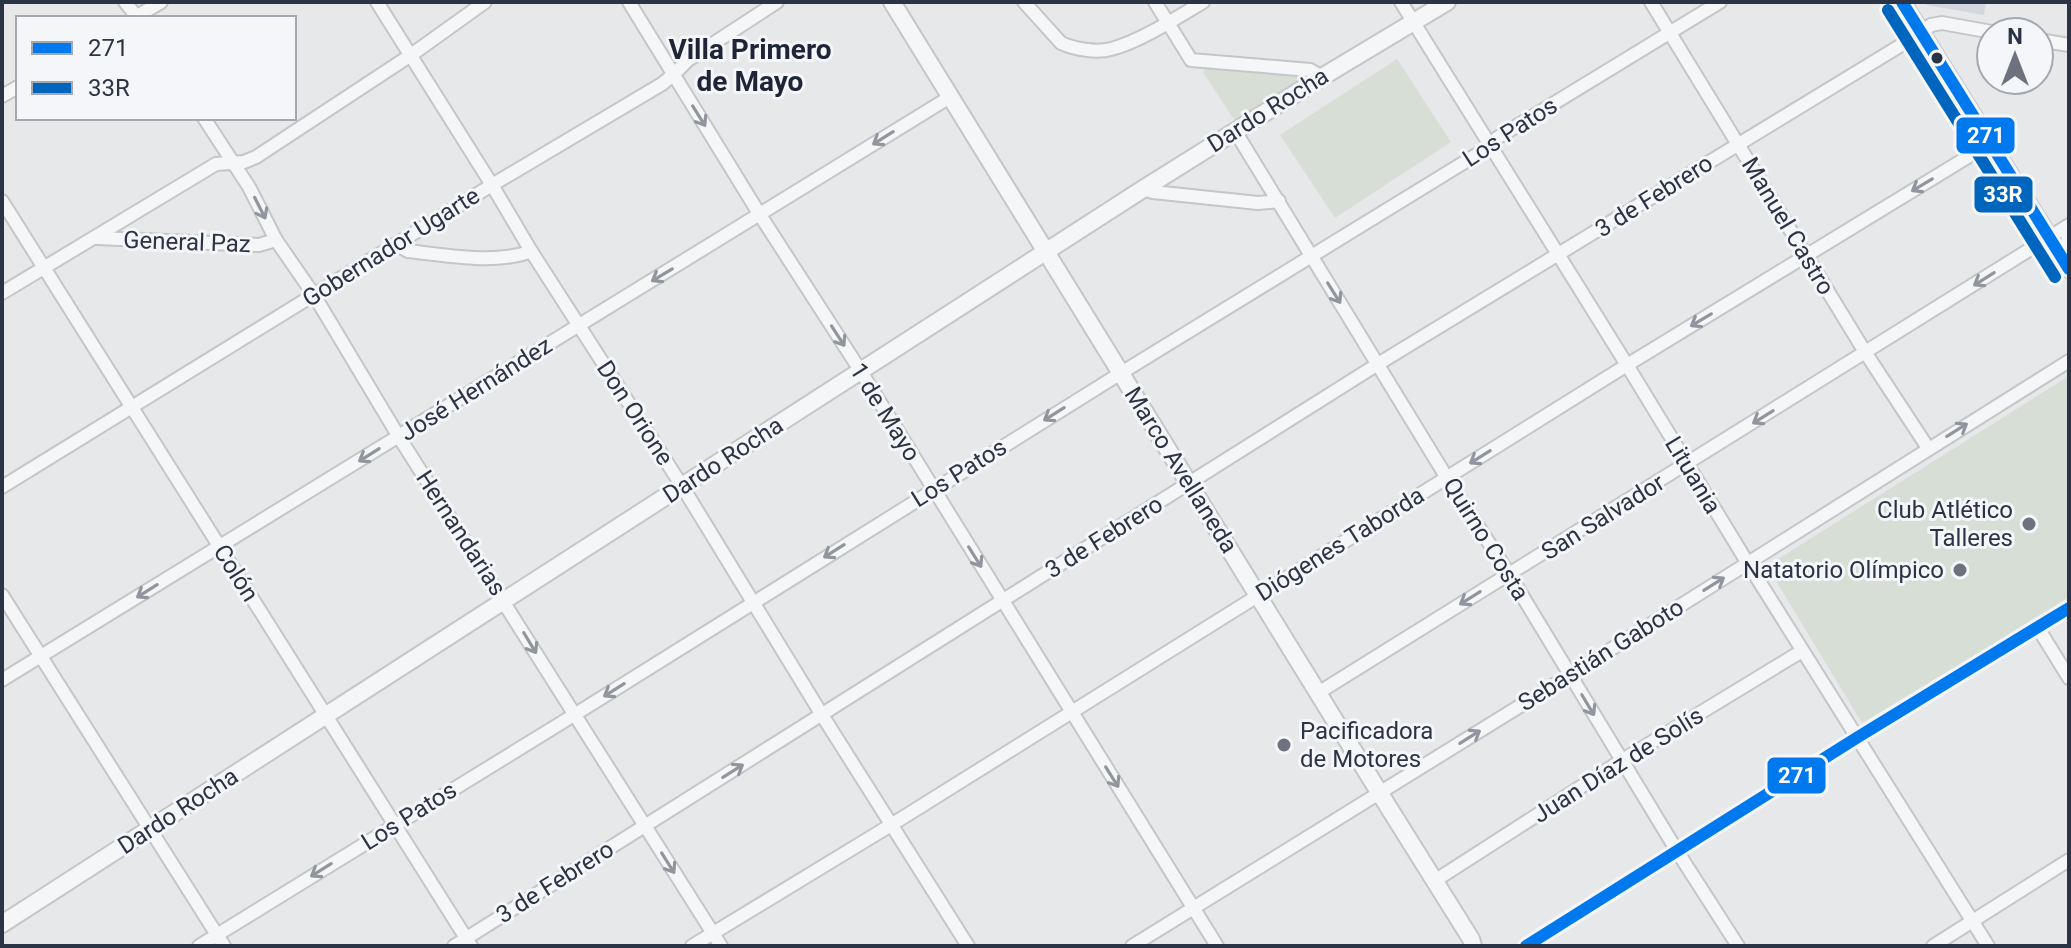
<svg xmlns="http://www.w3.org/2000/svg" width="2071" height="948" viewBox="0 0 2071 948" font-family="Roboto,sans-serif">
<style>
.built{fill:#d4d7dd}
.green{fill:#d6ded6}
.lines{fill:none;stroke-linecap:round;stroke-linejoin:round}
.minor-casing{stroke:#c4c6c8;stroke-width:16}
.tertiary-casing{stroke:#c4c6c8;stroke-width:20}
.minor{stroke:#f5f6f7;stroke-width:12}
.tertiary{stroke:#f5f6f7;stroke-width:16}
.bus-1-casing{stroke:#f4f6f9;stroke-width:18}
.bus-2-casing{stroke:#f4f6f9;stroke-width:18}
.bus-1{stroke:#0079ef;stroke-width:12}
.bus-2{stroke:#0065bd;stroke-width:12}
.oneway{stroke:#90959e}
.bus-dot{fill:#2b3445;stroke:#f4f6f9;stroke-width:3}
.poi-dot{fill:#6c737f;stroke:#f4f6f9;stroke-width:3}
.labels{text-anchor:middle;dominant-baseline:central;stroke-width:6;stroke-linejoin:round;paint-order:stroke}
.street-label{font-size:24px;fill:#2b3445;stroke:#f4f6f9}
.poi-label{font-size:24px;fill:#2b3445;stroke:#f4f6f9;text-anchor:end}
.quarter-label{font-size:28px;font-weight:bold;fill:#1d2536;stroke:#f4f6f9}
.line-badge{stroke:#f4f6f9;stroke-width:3}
.badge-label{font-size:22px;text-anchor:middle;font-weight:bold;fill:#fff}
</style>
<rect width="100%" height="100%" fill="#e6e8ea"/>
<polygon class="built" points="1924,2 1986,2 1984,15 1926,5"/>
<g class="green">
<polygon points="1397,59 1451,142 1335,218 1280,135"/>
<polygon points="1207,67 1302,75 1304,79 1235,121 1203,72"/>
<polygon points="2069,376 2069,598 1862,723 1767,566"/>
</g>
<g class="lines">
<defs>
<g id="minor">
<polyline points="125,2 138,18"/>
<polyline points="377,2 492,185 531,251 682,486 822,715 968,946"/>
<polyline points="629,2 760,215 860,370 1217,946"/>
<path d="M1024,2l37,41c13,6 36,10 50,6 28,-7 67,-32 92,-47"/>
<polyline points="1155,2 1191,60 1310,70 1322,77"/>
<polyline points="1401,2 1627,365 1747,562 1988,946"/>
<polyline points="1651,2 1865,352 1928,448"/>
<polyline points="134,18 161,2"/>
<polyline points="2039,40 2069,45"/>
<polyline points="2,96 18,87"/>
<polyline points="204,118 249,187 276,240 314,295 399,437 721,946"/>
<polyline points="1235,131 1447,478 1509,574 1677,851 1738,946"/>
<polyline points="1143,189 1153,192 1258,203 1279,201"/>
<polyline points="2,201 471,946"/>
<polyline points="97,238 259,245 276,240"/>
<path d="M397,245l11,6c36,4 89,14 123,0"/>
<polyline points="2064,260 2069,231"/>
<polyline points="2,293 216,164 244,162 256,157 411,55 485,2"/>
<polyline points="2,487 492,185 662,84 673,75 688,60 777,2"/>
<polyline points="2,595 224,946"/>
<polyline points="2038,628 2069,678"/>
<polyline points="2,680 950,97"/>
<polyline points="1318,693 2069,225"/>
<polyline points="1436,880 1621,761 1802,651"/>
<polyline points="199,946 574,715 1121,373 1481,152 1497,138 1720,2"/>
<polyline points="454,946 1378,364 1921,33 1931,25 1942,23 1992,32"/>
<polyline points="692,946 891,825 1627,365 1989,144"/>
<polyline points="1132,946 1570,675 2069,361"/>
<polyline points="1526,946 1858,737 2069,608"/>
<polyline points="1933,946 2069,860"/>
</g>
<g id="tertiary">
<polyline points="892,2 1379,792 1471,939 1473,946"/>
<polyline points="1902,2 2069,269"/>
<polyline points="2,924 1143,189 1322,77 1447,2"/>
</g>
</defs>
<use href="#minor" class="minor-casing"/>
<use href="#tertiary" class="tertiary-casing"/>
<use href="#minor" class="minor"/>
<use href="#tertiary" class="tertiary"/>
<defs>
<g id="bus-1">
<polyline points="1902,2 2069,269"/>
<polyline points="1526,946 1858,737 2069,608"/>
</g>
<polyline id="bus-2" points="1888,10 2055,277"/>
</defs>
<use href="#bus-1" class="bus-1-casing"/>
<use href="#bus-2" class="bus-2-casing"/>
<use href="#bus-1" class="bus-1"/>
<use href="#bus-2" class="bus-2"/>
</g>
<defs><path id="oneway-shaft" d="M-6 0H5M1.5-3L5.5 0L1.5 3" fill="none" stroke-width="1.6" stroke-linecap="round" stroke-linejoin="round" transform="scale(2)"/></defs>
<g class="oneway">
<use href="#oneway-shaft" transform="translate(699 116) rotate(58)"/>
<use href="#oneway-shaft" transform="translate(883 138) rotate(148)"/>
<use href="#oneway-shaft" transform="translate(1922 185) rotate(149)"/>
<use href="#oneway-shaft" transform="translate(260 208) rotate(63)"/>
<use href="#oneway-shaft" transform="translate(662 275) rotate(149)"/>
<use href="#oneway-shaft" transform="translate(1984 279) rotate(148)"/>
<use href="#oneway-shaft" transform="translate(1334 293) rotate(58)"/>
<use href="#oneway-shaft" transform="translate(1701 320) rotate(149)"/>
<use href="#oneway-shaft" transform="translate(838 336) rotate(57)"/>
<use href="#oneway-shaft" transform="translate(1054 414) rotate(148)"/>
<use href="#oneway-shaft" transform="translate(1763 417) rotate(148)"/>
<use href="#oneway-shaft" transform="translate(1957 430) rotate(-32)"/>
<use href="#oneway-shaft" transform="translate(369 455) rotate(148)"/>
<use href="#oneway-shaft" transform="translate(1480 457) rotate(148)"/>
<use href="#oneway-shaft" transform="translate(834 551) rotate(148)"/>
<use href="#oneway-shaft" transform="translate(975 557) rotate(58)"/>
<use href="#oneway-shaft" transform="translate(1714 584) rotate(-32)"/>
<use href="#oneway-shaft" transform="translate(147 591) rotate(148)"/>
<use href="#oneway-shaft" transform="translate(1470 598) rotate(148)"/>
<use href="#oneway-shaft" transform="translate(530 643) rotate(59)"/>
<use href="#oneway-shaft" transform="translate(614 690) rotate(148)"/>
<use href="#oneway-shaft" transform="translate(1588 705) rotate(59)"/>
<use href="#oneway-shaft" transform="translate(1470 737) rotate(-32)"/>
<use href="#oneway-shaft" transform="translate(733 771) rotate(-32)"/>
<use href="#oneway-shaft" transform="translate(1112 777) rotate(58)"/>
<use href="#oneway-shaft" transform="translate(668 863) rotate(58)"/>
<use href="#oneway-shaft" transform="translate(321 870) rotate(148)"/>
</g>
<circle class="bus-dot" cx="1937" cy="58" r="7"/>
<g class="poi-dot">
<circle cx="2029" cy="524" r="8"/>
<circle cx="1960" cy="570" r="8"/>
<circle cx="1284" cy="745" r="8"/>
</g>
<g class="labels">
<g class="street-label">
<text transform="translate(1268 110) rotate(-32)">Dardo Rocha</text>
<text transform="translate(1510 132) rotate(-33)">Los Patos</text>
<text transform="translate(1654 196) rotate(-32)">3 de Febrero</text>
<text transform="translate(1788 226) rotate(59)">Manuel Castro</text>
<text transform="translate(187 242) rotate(2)">General Paz</text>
<text transform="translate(391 247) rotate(-32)">Gobernador Ugarte</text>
<text transform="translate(476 389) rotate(-32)">José Hernández</text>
<text transform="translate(885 412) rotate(58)">1 de Mayo</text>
<text transform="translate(635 413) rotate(57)">Don Orione</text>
<text transform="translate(723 460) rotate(-33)">Dardo Rocha</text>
<text transform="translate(1181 470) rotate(58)">Marco Avellaneda</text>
<text transform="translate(959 473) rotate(-32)">Los Patos</text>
<text transform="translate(1693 475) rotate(59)">Lituania</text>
<text transform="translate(1603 517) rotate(-32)">San Salvador</text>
<text transform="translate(461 533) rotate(57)">Hernandarias</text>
<text transform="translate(1104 537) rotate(-32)">3 de Febrero</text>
<text transform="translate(1486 539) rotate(58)">Quirno Costa</text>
<text transform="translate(1340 544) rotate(-32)">Diógenes Taborda</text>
<text transform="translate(236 573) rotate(58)">Colón</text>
<text transform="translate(1601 655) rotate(-32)">Sebastián Gaboto</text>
<text transform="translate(1618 765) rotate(-32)">Juan Díaz de Solís</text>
<text transform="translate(178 811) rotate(-33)">Dardo Rocha</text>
<text transform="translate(409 816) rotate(-32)">Los Patos</text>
<text transform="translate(555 882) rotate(-32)">3 de Febrero</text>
</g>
<g class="poi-label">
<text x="2013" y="510">Club Atlético<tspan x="2013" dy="28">Talleres</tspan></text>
<text x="1944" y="570">Natatorio Olímpico</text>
<text x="1300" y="731" text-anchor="start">Pacificadora<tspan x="1300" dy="28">de Motores</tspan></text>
</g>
<g class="quarter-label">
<text x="750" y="49">Villa Primero<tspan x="750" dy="32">de Mayo</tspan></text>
</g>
</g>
<g class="line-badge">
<rect x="1955" y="116" width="61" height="39" rx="8" fill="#0079ef"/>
<rect x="1973" y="175" width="61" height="39" rx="8" fill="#0065bd"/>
<rect x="1766" y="756" width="61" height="39" rx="8" fill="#0079ef"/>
</g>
<g class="badge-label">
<text x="1986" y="143">271</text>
<text x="2003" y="202">33R</text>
<text x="1797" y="783">271</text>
</g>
<rect width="2071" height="948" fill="none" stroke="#2b3445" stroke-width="8"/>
<rect x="16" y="16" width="280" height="104" fill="#f4f6f9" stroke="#a4a8b1" stroke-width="2"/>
<rect x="32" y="42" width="40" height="12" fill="#0079ef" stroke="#a4a8b1" stroke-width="2"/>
<text x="88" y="56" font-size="24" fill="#2b3445">271</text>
<rect x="32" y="82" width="40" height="12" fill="#0065bd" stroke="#a4a8b1" stroke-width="2"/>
<text x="88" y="96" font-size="24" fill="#2b3445">33R</text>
<g transform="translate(2015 56)"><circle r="38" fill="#f4f6f9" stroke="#a4a8b1" stroke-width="2"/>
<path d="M0-6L14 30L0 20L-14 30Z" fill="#6c737f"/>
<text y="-12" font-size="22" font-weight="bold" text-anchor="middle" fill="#2b3445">N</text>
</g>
</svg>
